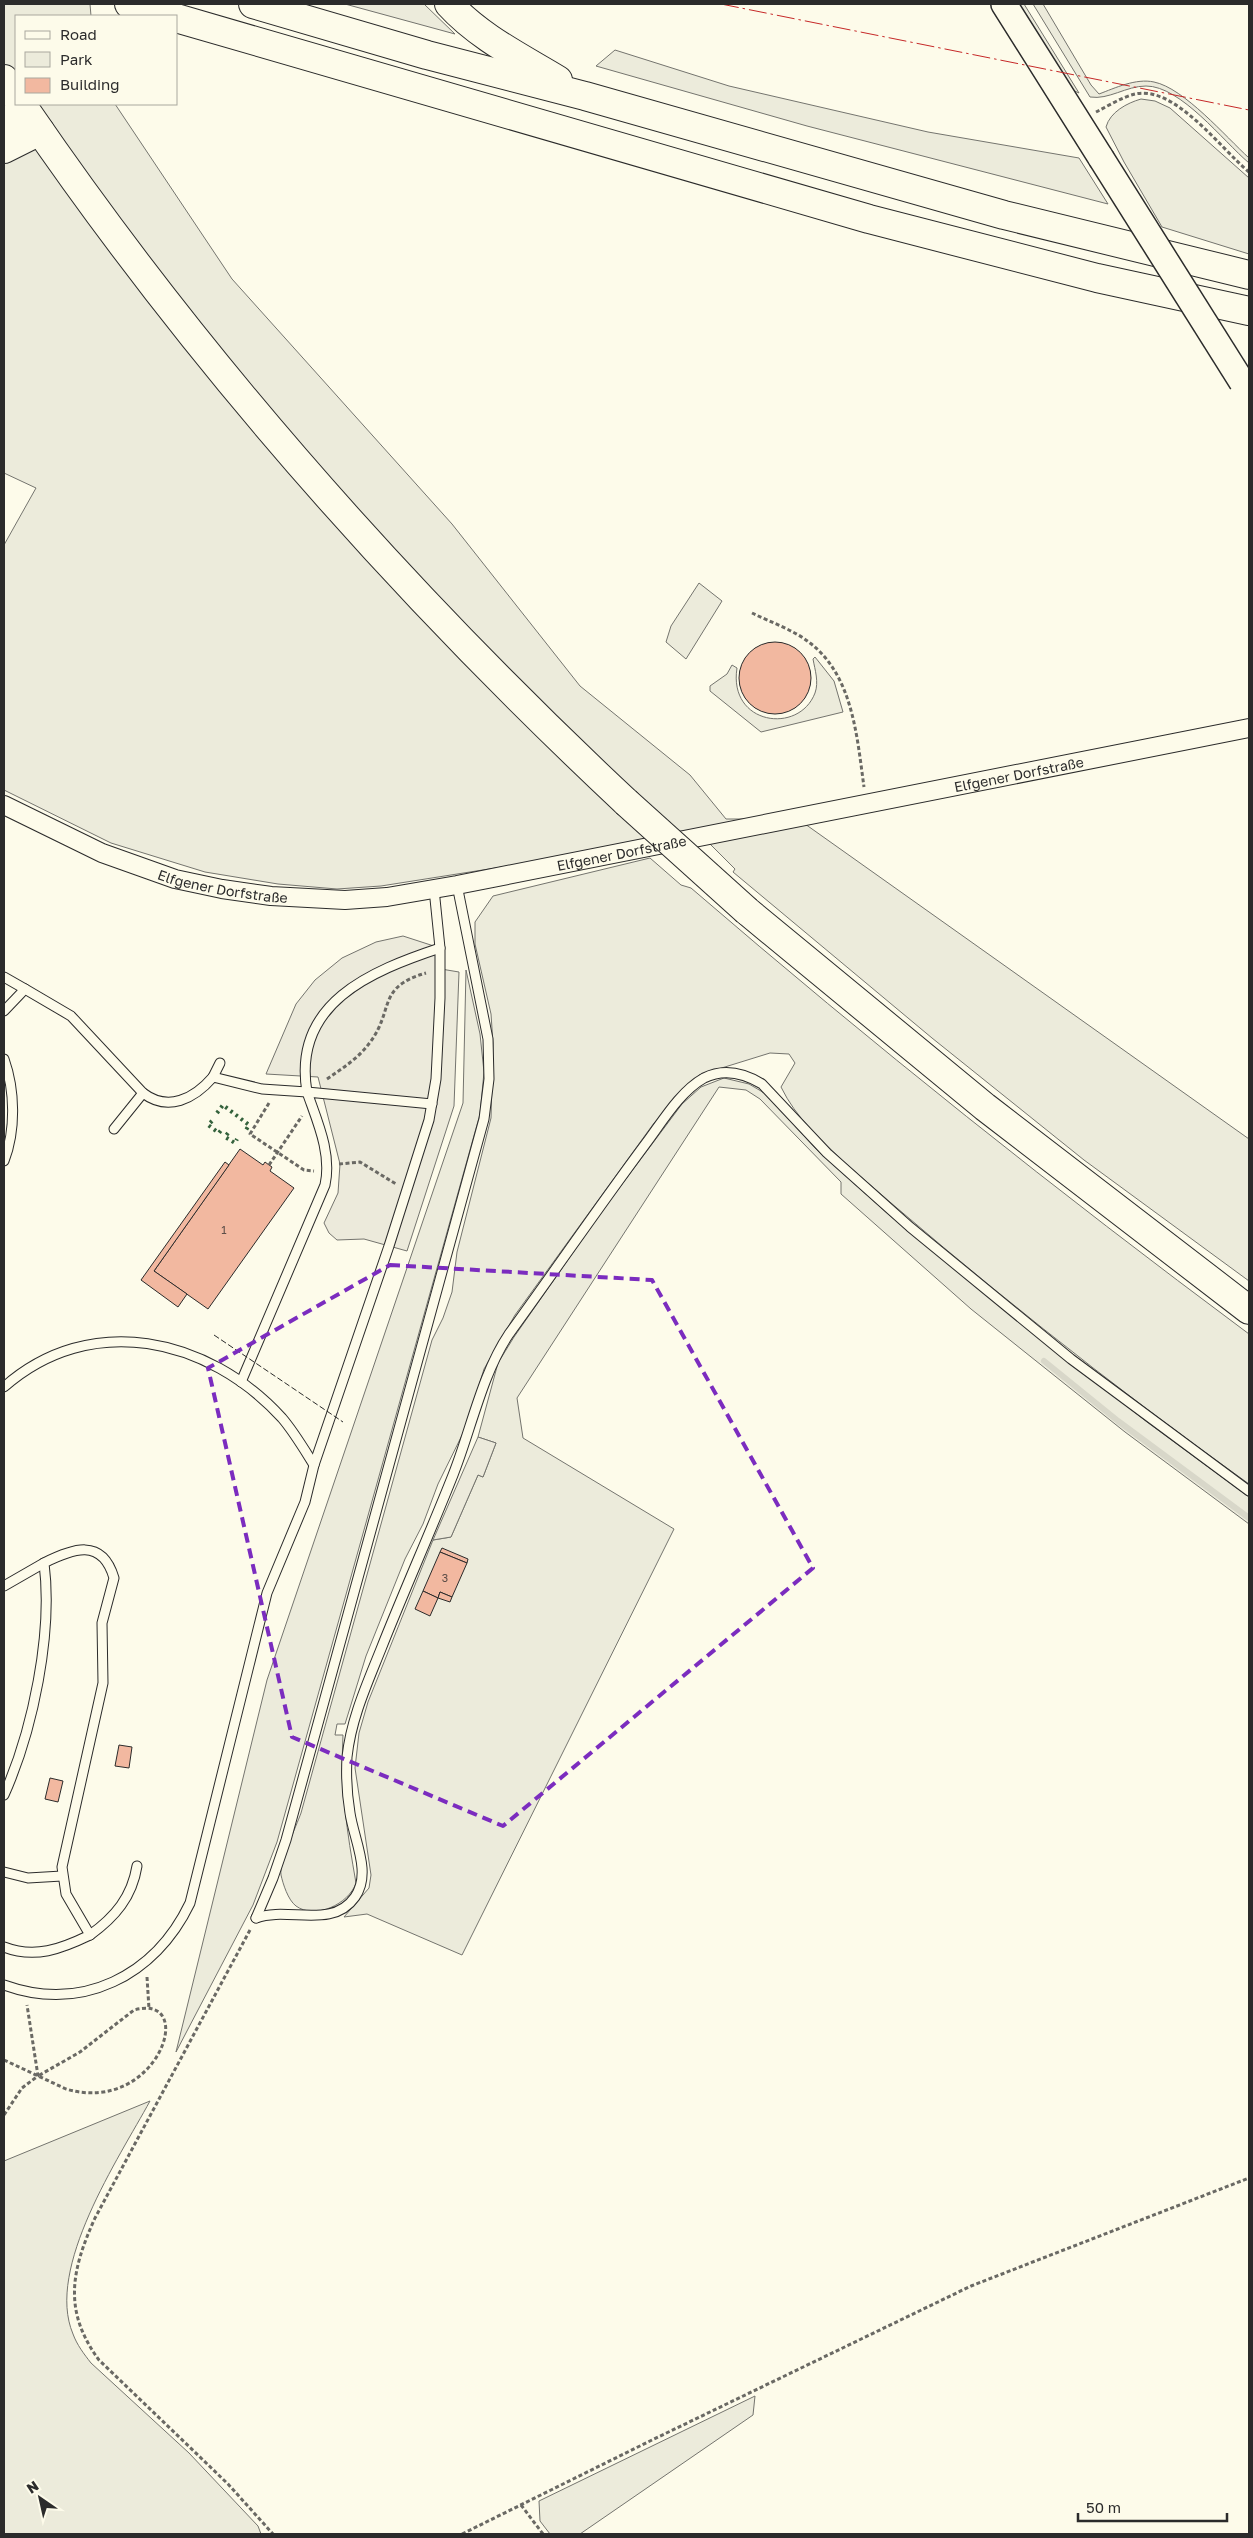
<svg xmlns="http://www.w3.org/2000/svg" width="1253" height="2538" viewBox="0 0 1253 2538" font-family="'Golos Text',sans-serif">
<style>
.green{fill:#ecebdb;stroke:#74746e}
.parking{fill:#eceadb;stroke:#74746e}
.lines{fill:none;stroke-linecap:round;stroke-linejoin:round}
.stream{stroke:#d8d7c9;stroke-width:6}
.building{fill:#f2b8a0;stroke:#2b2b2b}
.lane-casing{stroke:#2b2b2b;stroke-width:11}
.street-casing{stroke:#2b2b2b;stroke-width:20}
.secondary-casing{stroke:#2b2b2b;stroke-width:28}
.primary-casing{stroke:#2b2b2b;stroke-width:30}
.highway-casing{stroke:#2b2b2b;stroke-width:30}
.path{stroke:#6a6964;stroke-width:3;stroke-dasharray:4 2.5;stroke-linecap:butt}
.lane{stroke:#fdfbea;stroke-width:9}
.street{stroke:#fdfbea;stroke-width:18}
.secondary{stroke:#fdfbea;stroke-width:25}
.primary{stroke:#fdfbea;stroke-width:28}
.highway{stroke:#fdfbea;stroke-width:28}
.secondary-bridge-casing{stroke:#2b2b2b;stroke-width:28;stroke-linecap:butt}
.primary-bridge-casing{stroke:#2b2b2b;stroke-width:30;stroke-linecap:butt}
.secondary-bridge{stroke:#fdfbea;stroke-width:25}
.primary-bridge{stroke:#fdfbea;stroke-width:28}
.hedge{stroke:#34623c;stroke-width:4;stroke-dasharray:2.5 4;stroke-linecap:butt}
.fence{stroke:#2b2b2b;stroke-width:1;stroke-dasharray:6 2.5;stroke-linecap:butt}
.power{stroke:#c62828;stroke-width:1;stroke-dasharray:18 4 2.5 4;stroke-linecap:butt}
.marked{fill:none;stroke:#7b2cbf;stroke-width:4;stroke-dasharray:10 6;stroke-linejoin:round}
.labels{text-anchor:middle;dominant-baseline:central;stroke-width:4;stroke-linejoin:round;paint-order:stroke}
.number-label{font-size:11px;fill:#5d4e48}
.street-label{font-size:14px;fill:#2b2b2b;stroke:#fdfbea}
</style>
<rect width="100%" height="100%" fill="#fdfbea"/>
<g class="green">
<polygon points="4,4 90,4 91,16 16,16 16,104 115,104 232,279 452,524 580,686 690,775 726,819 798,819 1249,1139 1249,1281 1084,1160 932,1038 733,872 735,869 708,842 508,866 381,886 337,889 278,884 205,872 111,843 4,790 4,545 36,488 4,473"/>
<polygon points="345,4 424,4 455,34"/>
<polygon points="1016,4 1024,4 1079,93 1070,89"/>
<path d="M1033,4h10l48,81 8,9c16,-6 37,-16 55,-12 30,6 72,55 95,76v5c-26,-22 -68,-77 -103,-77 -20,0 -37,14 -56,11z"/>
<polygon points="615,50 729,86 928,132 1079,158 1108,204 807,126 596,66"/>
<path d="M1141,99l14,2 15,7 79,70v76l-87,-27 -38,-65 -18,-35c4,-15 21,-24 35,-28z"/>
<polygon points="699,583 722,601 686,659 666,642 671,626"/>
<path d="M815,657l19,24 9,31 -82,20 -51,-41v-5l17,-12 5,-9 5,3c-9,57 62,67 78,25 4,-11 0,-23 -2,-34z"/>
<path d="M650,858l31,27 10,3c181,156 367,304 558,446v150c-140,-100 -274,-207 -404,-321 -24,-23 -49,-45 -64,-76l14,-24 -6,-9 -19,-1 -71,22 -45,48 -139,192 -31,54 -17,56 -29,59 -15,40 -18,35 -39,97 -21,68h-8l-2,11h8c-3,52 4,97 13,148 -7,21 -41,37 -60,23 -8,-6 -13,-22 -15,-31 -2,-13 15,-48 20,-62l131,-473 11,-22 9,-26 5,-40 34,-134 2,-75 -2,-29 -16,-70v-22l18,-26z"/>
<polygon points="466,970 480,1034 484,1072 480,1114 277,1842 253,1905 176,2052 267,1680 463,1103"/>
<polygon points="724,1078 749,1084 766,1094 816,1149 888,1214 1017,1320 1147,1422 1249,1497 1249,1524 1125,1432 971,1309 841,1194 841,1182 760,1099 746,1090 719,1087 517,1398 523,1438 674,1529 462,1955 367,1914 344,1917 369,1888 371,1875 355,1768 359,1733 368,1702 433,1540 451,1537 478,1475 483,1477 496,1443 478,1437 498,1363 514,1337 602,1211 682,1104 701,1087"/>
<path d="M150,2101c-31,57 -105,167 -77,233 4,11 11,20 18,29l98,90 69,73 3,8h-257v-373z"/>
<polygon points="755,2396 753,2415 580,2534 550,2534 540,2521 539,2501"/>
</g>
<g class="parking">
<polygon points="403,936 440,948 441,969 459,972 454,1106 407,1251 364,1239 337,1240 329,1233 324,1223 338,1193 340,1164 318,1077 266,1074 296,1004 315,980 342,958 376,942"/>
<polygon points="478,1437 496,1443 483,1477 478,1475 451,1537 433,1540"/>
</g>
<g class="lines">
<polyline class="stream" points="1044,1361 1118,1421 1249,1518"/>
</g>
<g class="building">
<circle cx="775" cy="678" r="36"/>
<polygon points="240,1149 263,1165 265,1162 269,1165 272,1167 270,1171 294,1188 208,1309 154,1271"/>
<polygon points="225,1162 229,1165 154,1271 187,1294 178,1307 141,1280"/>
<polygon points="442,1548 468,1559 467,1563 440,1552"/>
<polygon points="440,1552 467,1563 452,1597 440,1592 438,1598 423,1591"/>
<polygon points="423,1591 438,1598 430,1616 415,1609"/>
<polygon points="440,1592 452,1597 450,1602 438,1598"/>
<polygon points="119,1745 132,1747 129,1768 115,1766"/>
<polygon points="50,1778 63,1781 58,1802 45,1799"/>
</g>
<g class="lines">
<defs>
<g id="lane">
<polyline points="4,977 25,989"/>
<polyline points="4,1011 25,989 71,1016 143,1093"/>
<path d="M4,1059c11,31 12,71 0,102"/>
<polyline points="213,1077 220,1063"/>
<path d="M114,1129l29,-36c25,19 51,6 70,-16l49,12 45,3c-15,-89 64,-121 133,-144"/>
<path d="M241,1382l84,-197c7,-32 -8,-64 -18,-93l125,12"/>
<path d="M4,1387c86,-76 204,-50 278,31 12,14 22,31 32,47"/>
<polyline points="4,1586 44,1563"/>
<path d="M4,1795c29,-65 49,-162 40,-232 28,-14 58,-26 70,15l-12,45 1,60 -41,184 4,27 24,41c-29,14 -55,24 -86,12"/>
<polyline points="4,1872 28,1878 62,1876"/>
<path d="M256,1918c32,-12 76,12 99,-21 17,-24 -1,-57 -5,-84 -3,-18 -4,-38 -3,-56 4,-38 20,-73 34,-108 23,-58 49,-116 72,-174 18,-45 29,-101 56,-141 45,-62 89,-126 135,-188 17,-22 35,-54 60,-68 20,-10 40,-5 58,6l65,69 83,74 161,132 178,132"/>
<polyline points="256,1918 273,1878 286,1840 484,1119 489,1079 488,1039 457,885"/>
<path d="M90,1935c25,-18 42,-38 47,-69"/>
<path d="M4,1985c78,28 151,-9 186,-82l77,-310 38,-91 9,-37 75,-219 40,-126 7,-41 4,-81v-50l-6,-59"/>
</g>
<g id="street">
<path id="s1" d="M4,805l98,48 73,26 47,10 49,7 74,4 42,-3 70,-12 792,-157"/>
</g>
<polyline id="secondary" points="1004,4 1101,158"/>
<g id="primary">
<polyline points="4,79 16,97"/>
<path d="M27,112c172,251 376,481 599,690"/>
<polyline points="747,911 985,1107 1249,1310"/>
</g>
<g id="highway">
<polyline points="129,4 171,16"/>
<polyline points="253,4 427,55 585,96 1004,215 1249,275"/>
<path d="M449,4c30,33 71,53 109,76"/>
<polyline points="176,18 869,219 1097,278 1249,311"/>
<polyline points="4,122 26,111"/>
<polyline points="4,149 40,131"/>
</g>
</defs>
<use href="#lane" class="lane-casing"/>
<use href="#street" class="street-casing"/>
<use href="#secondary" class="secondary-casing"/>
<use href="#primary" class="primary-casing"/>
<use href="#highway" class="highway-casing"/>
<g class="path">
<path d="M1096,112c12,-6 26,-15 39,-18 40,-9 86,55 114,78"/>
<path d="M752,613c18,9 42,17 58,30 43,33 47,94 54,144"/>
<path d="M327,1079c16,-11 33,-22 44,-38 23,-32 6,-54 55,-68"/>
<polyline points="269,1103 250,1134 304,1170 314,1171"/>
<polyline points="339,1164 360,1162 396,1184"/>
<polyline points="269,1165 302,1116"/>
<path d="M250,1930l-155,288c-24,53 -32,93 4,142l129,124 45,50"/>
<polyline points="147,1977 149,2009"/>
<path d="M4,2060l62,29c92,27 133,-97 68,-79l-54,42 -42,24"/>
<polyline points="4,2115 22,2088 38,2076 27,2005"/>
<polyline points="521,2505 543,2534"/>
<polyline points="462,2534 652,2440 971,2286 1249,2178"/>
</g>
<use href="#lane" class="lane"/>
<use href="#street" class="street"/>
<use href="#secondary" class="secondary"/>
<use href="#primary" class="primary"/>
<use href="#highway" class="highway"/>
<defs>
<polyline id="secondary-bridge" points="1101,158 1242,382"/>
<polyline id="primary-bridge" points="626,802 747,911"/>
</defs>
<use href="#secondary-bridge" class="secondary-bridge-casing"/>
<use href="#primary-bridge" class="primary-bridge-casing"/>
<use href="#secondary-bridge" class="secondary-bridge"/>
<use href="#primary-bridge" class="primary-bridge"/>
<g class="hedge">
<polyline points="217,1113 223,1105 249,1125 246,1130"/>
<polyline points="212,1121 208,1125 219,1133 222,1129"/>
<polyline points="228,1133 225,1137 235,1143 237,1139"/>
</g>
<polyline class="fence" points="214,1335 343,1422"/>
<polyline class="power" points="721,4 1249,110"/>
</g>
<path class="marked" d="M390,1265l262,15 161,288 -310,258 -211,-89 -84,-369z"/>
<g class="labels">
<g class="number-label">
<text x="224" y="1229">1</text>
<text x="445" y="1577">3</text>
</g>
<g class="street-label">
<text stroke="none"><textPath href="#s1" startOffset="1044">Elfgener Dorfstraße</textPath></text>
<text stroke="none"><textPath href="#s1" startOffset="639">Elfgener Dorfstraße</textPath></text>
<text stroke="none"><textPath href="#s1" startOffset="235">Elfgener Dorfstraße</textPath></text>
</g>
</g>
<rect width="1253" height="2538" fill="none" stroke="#2b2b2b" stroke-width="10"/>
<rect x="15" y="15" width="162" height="90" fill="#fdfbea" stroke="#a9a89e"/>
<rect x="25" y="31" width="25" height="8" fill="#fdfbea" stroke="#a9a89e"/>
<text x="60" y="40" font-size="15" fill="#2b2b2b">Road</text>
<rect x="25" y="52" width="25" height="15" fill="#ecebdb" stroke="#a9a89e"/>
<text x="60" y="65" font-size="15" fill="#2b2b2b">Park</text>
<rect x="25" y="78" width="25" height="15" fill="#f2b8a0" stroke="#a9a89e"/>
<text x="60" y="90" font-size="15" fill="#2b2b2b">Building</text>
<g transform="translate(40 2498) rotate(326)" stroke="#fdfbea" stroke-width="4" paint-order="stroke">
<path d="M0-4L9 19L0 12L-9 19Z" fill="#2b2b2b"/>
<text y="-8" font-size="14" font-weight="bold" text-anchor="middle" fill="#2b2b2b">N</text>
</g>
<path d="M1078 2513v8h149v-8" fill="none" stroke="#2b2b2b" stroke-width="2.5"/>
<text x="1086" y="2513" font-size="15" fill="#2b2b2b" stroke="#fdfbea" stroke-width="4" paint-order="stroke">50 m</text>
</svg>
